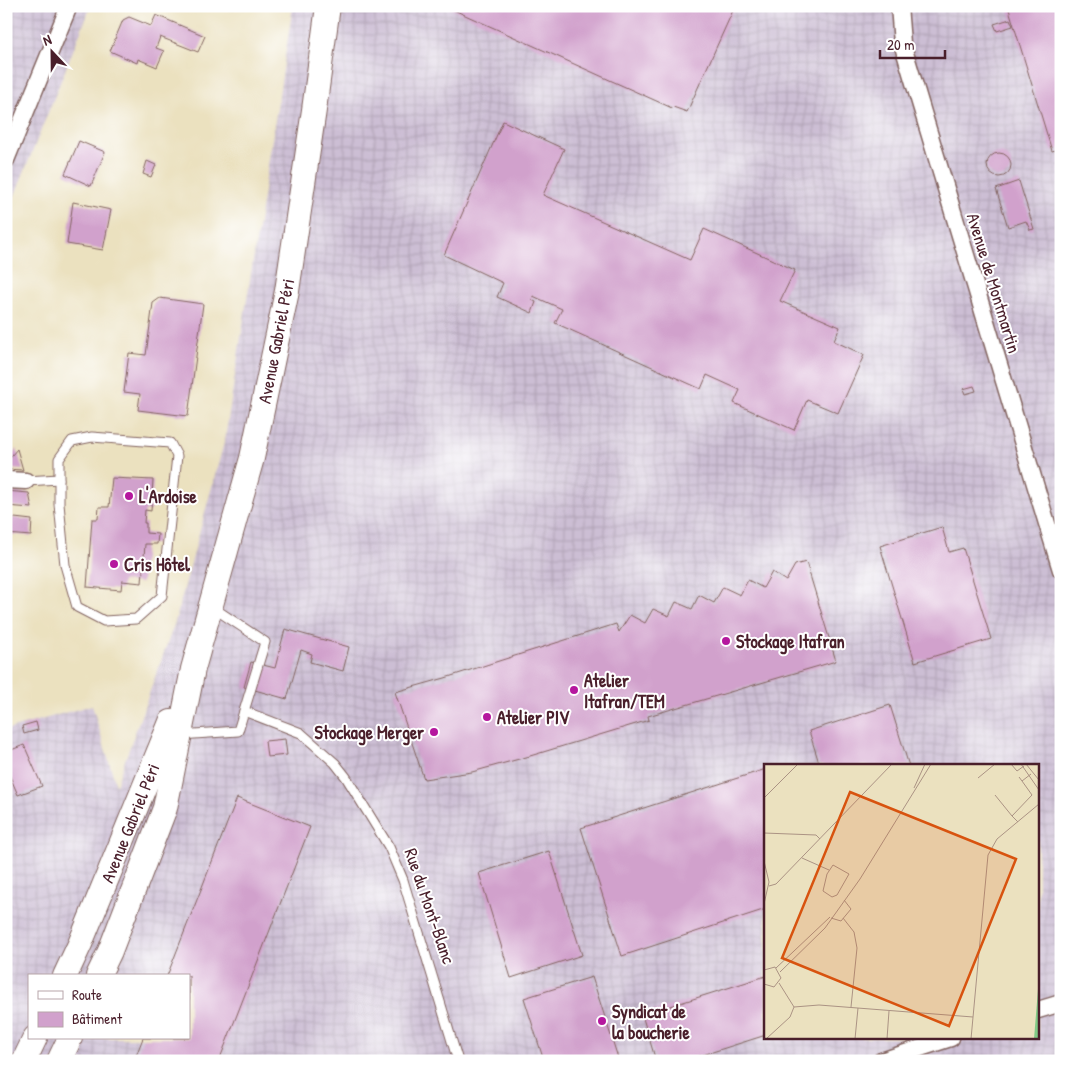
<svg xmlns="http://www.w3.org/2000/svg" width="1067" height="1067" viewBox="0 0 1067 1067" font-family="'Patrick Hand',sans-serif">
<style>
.industrial{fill:url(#industrial-grid);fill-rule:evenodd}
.building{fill:#d1a1cc}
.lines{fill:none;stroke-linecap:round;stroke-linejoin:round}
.lane-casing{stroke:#82635f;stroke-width:11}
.street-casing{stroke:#82635f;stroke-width:19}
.secondary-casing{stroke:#82635f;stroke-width:26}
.lane{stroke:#fff;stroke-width:9}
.street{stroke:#fff;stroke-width:16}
.secondary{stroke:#fff;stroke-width:24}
.poi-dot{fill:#b5179e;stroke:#fff;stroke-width:2}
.labels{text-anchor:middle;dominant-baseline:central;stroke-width:4;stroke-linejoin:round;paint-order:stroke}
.street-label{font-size:18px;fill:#4a1f2b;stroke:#fff}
.poi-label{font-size:18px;font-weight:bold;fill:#4a1f2b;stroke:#fff;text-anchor:start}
.inset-road{fill:none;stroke:#ab9384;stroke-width:1}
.view{fill:#d8530f;fill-opacity:0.15;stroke:#d8530f;stroke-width:2.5}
.inset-edge{fill:none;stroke:#4a1f2b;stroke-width:2.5}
</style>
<defs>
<pattern id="industrial-grid" width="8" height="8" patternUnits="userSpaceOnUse" patternTransform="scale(1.25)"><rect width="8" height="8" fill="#ccbed4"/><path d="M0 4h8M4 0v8" fill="none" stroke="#b1a3b6"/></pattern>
</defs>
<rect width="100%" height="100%" fill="#fff"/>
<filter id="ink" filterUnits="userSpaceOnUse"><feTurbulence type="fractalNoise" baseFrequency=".02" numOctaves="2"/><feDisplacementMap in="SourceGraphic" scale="10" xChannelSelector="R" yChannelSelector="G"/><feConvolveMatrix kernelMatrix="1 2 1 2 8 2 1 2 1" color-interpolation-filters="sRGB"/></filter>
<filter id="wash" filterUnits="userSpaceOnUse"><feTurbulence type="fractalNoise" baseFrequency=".0096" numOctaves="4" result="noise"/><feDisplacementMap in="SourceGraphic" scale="20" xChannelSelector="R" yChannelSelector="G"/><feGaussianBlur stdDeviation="1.12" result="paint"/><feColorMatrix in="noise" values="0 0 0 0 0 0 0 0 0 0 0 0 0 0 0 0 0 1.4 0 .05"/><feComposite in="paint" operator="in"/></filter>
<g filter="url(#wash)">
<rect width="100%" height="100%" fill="#ebe1bf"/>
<g class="industrial">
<polygon points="6,6 91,6 6,217"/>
<path d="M293,6h768v1055h-1055v-331l86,-25 24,80 59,-163 50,-183zM806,562l30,99 -188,55 -3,-93 8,-14 16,7 7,-14 16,7 8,-14 14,8 9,-16 17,8 8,-15 15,8 9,-15 14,8 9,-16zM766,766h272v272h-272zM29,976h160v62h-160z"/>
</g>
<g id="blocks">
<g class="building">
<polygon points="445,6 735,6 687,112 673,107 672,108"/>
<polygon points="1008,6 1061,6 1061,148 1052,151"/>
<polygon points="156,15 205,36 198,52 160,37 156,48 164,51 157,67 138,59 137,63 110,51 123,20 129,17 151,26"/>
<polygon points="1010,19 1013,26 997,31 994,24"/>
<polygon points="503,121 564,149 543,195 690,260 704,229 795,270 780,301 840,327 834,341 864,355 838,413 807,400 794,430 734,403 740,390 707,375 701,389 555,323 562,309 533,296 532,300 536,302 532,313 497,297 503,283 444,255"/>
<polygon points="79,141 105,152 91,186 65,174"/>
<circle cx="999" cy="165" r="12"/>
<polygon points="147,161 156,165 151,177 143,174"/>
<polygon points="1019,181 1034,229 1030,230 1026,221 1008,227 996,189"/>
<polygon points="73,202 111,210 103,250 67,244"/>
<polygon points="160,298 203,304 188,416 138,410 140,394 124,392 129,353 146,355 153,303"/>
<polygon points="974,386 976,391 965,394 963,389"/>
<polygon points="17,449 23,470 6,469 6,462"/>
<polygon points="112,478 153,480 151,511 145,510 144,523 146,523 146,533 158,534 157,544 145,544 142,583 122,581 121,590 87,587 92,519 98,519 99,507 109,507"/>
<polygon points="6,491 29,493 32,508 6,506"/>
<polygon points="6,517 32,520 31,536 6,534"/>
<polygon points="942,527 949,552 963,548 991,639 915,662 880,546"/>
<polygon points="806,562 836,661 648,716 649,720 530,756 472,772 424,779 395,692 445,678 616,624 619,632 630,615 645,623 653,609 669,616 676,602 692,609 699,595 714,603 723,587 740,595 748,580 763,588 772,572 786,581 795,565"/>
<polygon points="285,629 349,647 343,671 310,662 312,654 301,650 287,699 244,687 251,662 275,668"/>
<polygon points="6,704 10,715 6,717"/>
<polygon points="890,705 909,766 820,766 809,731"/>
<polygon points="36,722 38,730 24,734 22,726"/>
<polygon points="285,739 287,755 267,757 265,741"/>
<polygon points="24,745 42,786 18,795 6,767 6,752"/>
<polygon points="766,769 766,909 622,956 581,828"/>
<polygon points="237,798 310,827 219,1061 134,1061 143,1038 189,1038 189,976 167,976"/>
<polygon points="549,851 582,955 511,978 479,873"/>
<polygon points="766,976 766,1035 684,1061 656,1061 642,1015"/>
<polygon points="592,977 619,1061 544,1061 524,998"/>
</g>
</g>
</g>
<g filter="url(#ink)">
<use href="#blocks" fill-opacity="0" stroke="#82635f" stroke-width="1"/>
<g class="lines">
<defs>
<g id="lane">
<polygon points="92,437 170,443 177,456 162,596 136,619 104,621 77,607 65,565 59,504 59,459 72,441"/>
<polyline points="26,481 59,479"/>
<polyline points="244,711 301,733 335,763 346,777 389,847 403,880 458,1061"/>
<polyline points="180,735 238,731 265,642 212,607"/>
</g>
<g id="street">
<polyline points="899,6 902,43 1061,570"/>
<polyline points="6,160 69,6"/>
<polyline points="6,480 26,481"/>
<polyline points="1038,1010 1061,1003"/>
<polyline points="881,1061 951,1038"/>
</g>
<g id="secondary">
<polyline points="65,976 80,944 171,722"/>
<polyline points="98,976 110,951 165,808 193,669 252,458 287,291 314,110 328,6"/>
<polyline points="24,1061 35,1038"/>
<polyline points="59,1061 70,1038"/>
</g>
</defs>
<use href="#lane" class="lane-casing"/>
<use href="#street" class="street-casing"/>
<use href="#secondary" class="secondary-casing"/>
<use href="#lane" class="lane"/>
<use href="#street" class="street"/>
<use href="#secondary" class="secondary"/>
</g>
</g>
<g class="poi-dot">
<circle cx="129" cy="496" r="5"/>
<circle cx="114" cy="564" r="5"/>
<circle cx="726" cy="641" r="5"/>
<circle cx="574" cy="690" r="5"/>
<circle cx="487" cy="717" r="5"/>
<circle cx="434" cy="732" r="5"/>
<circle cx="602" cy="1021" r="5"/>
</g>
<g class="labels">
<g class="street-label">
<text transform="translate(994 283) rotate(73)">Avenue de Montmartin</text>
<text transform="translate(276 341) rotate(-79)">Avenue Gabriel Péri</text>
<text transform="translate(130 823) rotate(-68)">Avenue Gabriel Péri</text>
<text transform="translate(430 906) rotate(71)">Rue du Mont-Blanc</text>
</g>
<g class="poi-label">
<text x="139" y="496">L'Ardoise</text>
<text x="124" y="564">Cris Hôtel</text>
<text x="736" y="641">Stockage Itafran</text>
<text x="584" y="680">Atelier<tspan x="584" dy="21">Itafran/TEM</tspan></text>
<text x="497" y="717">Atelier PIV</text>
<text x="424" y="732" text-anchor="end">Stockage Merger</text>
<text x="612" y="1011">Syndicat de<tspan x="612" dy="21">la boucherie</tspan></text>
</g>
</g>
<g transform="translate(764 764)">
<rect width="275" height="275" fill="#ebe1bf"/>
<path d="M275,213v55l-1,6 -4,1z" fill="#81ca86"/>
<path class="inset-road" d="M247,0l6,7 7,-5M257,0l18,26M262,0l13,16M255,13l3,4 9,-7M214,14l17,-14M150,24l11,-24M231,31l17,21M0,34l34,-34M254,58l-6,-6 20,-21 -10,-14M0,69l52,2 4,4M38,94l27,12M0,97l5,21 -5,22M69,101l16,9 -12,21 -5,2 -9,-6 4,-17zM5,122l7,-2 116,-120M67,154l10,3 10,-12 -7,-9M79,154l11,14 3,16 -6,59M12,204l54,-51M0,206l11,-3 6,11 -7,9 -10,-3M16,208l45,-44 35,-49 71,-115M30,243l25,-2 154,12M2,275l24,-22 4,-10 -15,-24M91,275l3,-31M123,275l2,-28M207,275l17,-184 9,-16 42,-35"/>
<path class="view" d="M86,28l166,67 -67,167 -167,-68z"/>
<rect width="275" height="275" class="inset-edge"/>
</g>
<rect width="1067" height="1067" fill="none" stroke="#fff" stroke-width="25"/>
<rect x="28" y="974" width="162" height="65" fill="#ffffff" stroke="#b7a5aa"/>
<rect x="38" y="991" width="25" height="8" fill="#ffffff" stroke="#b7a5aa"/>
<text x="72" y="1000" font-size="15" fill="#4a1f2b">Route</text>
<rect x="38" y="1012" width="25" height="15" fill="#d1a1cc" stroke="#b7a5aa"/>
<text x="72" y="1024" font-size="15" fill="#4a1f2b">Bâtiment</text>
<g transform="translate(52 52) rotate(338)" stroke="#ffffff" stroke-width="4" paint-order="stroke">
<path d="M0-4L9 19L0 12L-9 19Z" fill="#4a1f2b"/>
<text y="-8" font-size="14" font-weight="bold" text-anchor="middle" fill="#4a1f2b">N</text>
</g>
<path d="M880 50v8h65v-8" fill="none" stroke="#4a1f2b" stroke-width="2.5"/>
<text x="887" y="50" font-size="15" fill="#4a1f2b" stroke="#ffffff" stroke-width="4" paint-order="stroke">20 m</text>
</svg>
